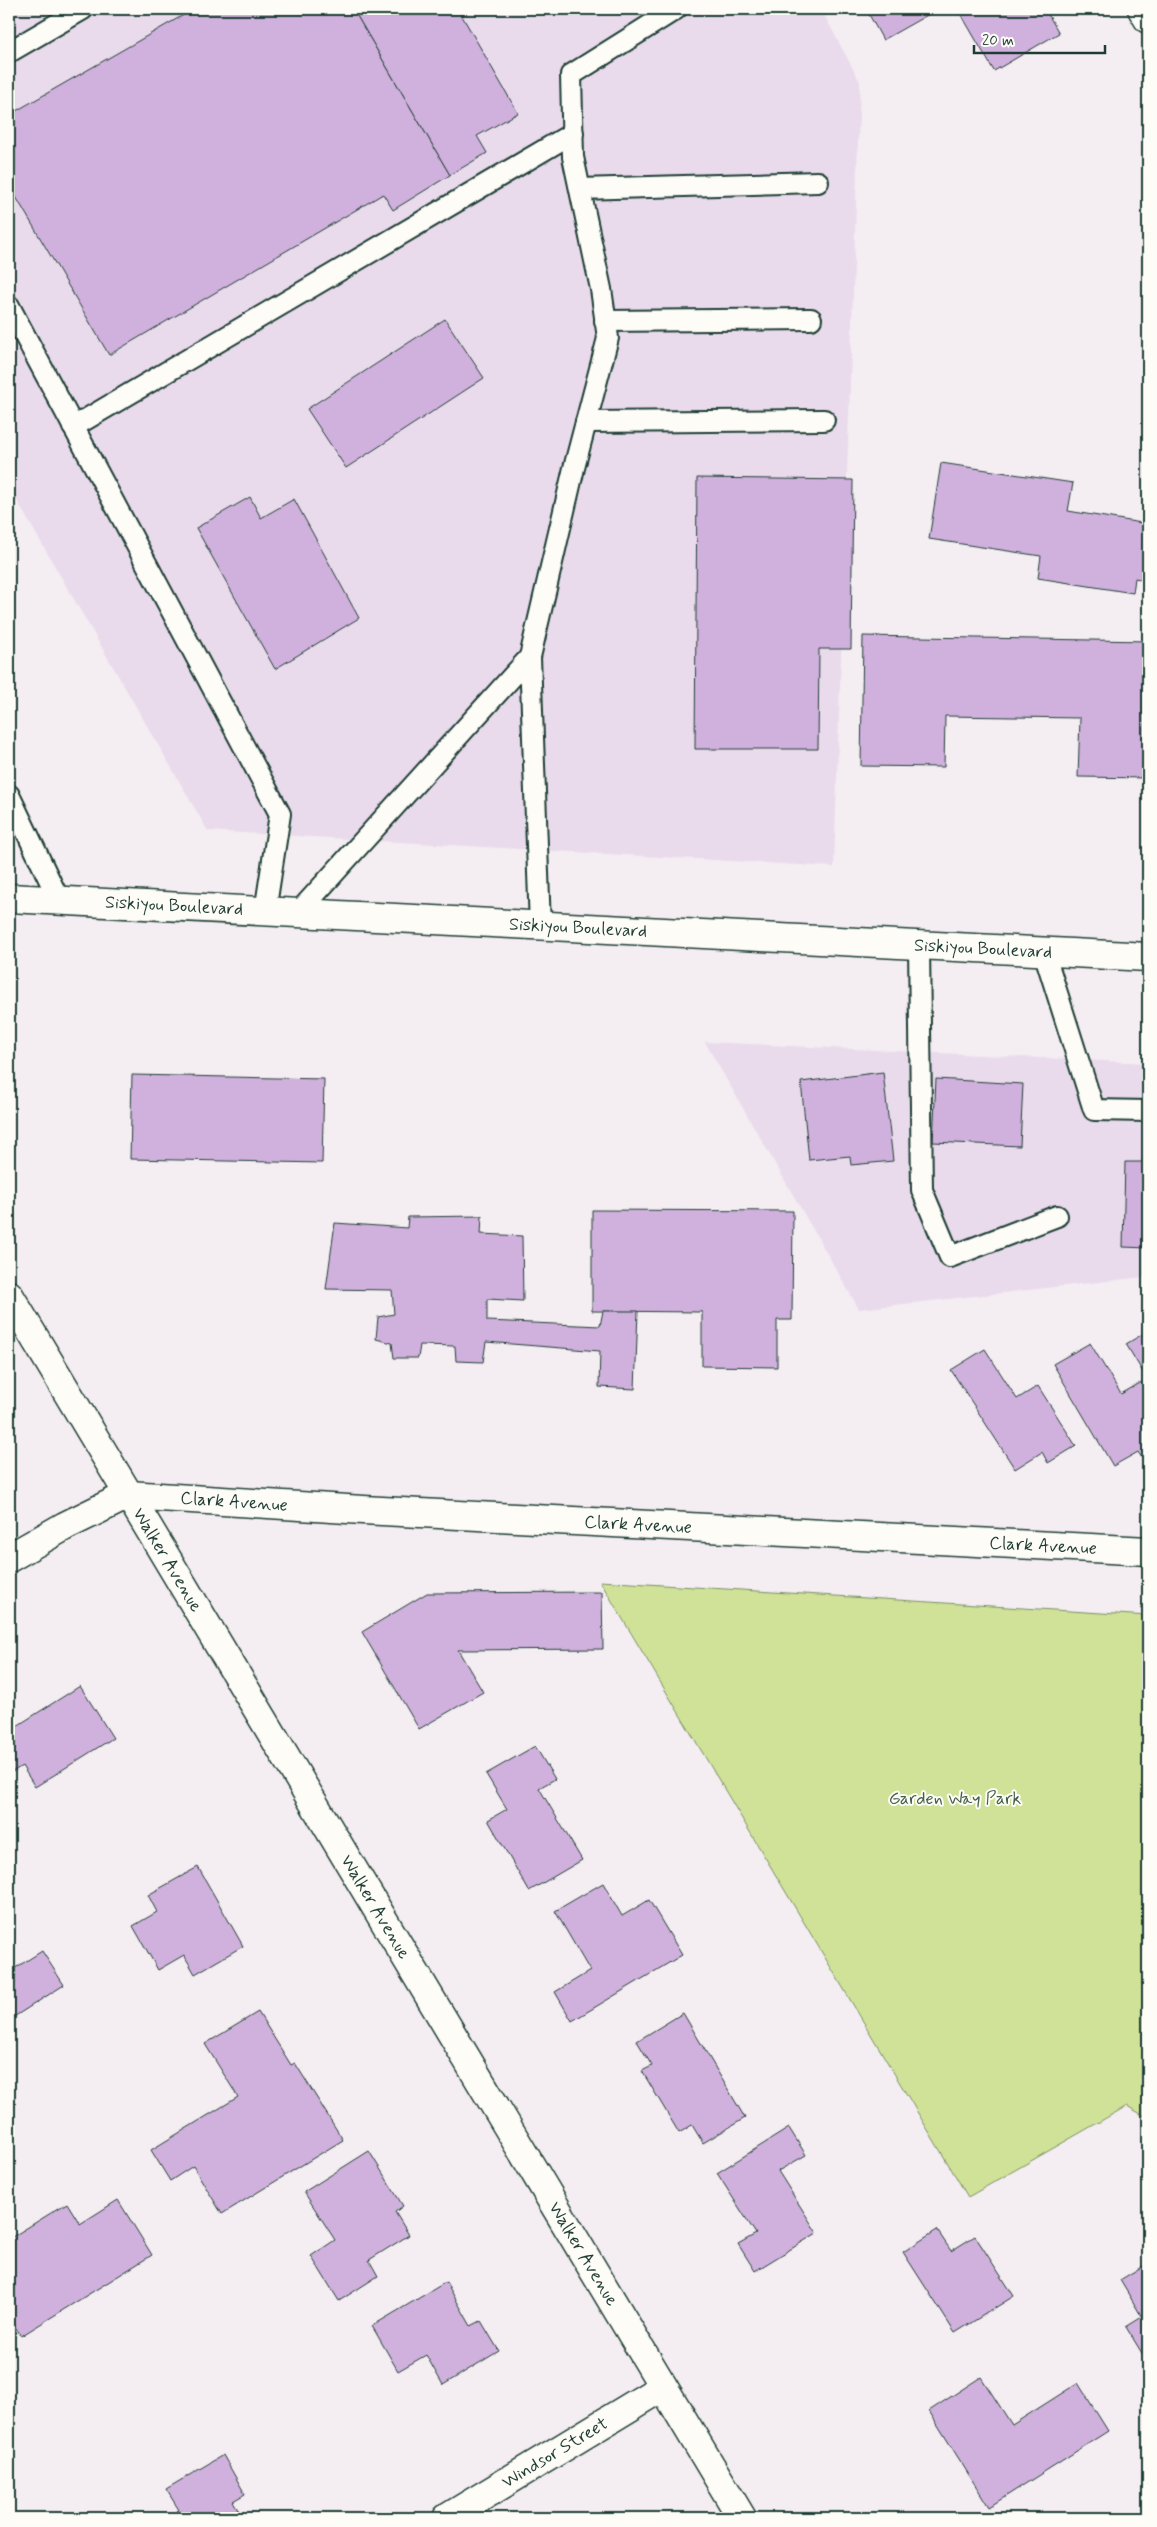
<svg xmlns="http://www.w3.org/2000/svg" width="1157" height="2527" viewBox="0 0 1157 2527" font-family="Mynerve,sans-serif">
<style>
.built{fill:#e9dbec}
.green{fill:#d0e297;stroke:#789066}
.building{fill:#d0b1dd;stroke:#1f3d34}
.lines{fill:none;stroke-linecap:round;stroke-linejoin:round}
.lane-casing{stroke:#1f3d34;stroke-width:24}
.street-casing{stroke:#1f3d34;stroke-width:31}
.secondary-casing{stroke:#1f3d34;stroke-width:31}
.lane{stroke:#fdfcf7;stroke-width:20}
.street{stroke:#fdfcf7;stroke-width:28}
.secondary{stroke:#fdfcf7;stroke-width:28}
.labels{text-anchor:middle;dominant-baseline:central;stroke-width:4;stroke-linejoin:round;paint-order:stroke}
.street-label{font-size:18px;fill:#1f3d34;stroke:#fdfcf7}
.park-label{font-size:18px;fill:#425e48;stroke:#fdfcf7}
</style>
<rect width="100%" height="100%" fill="#f4edf2"/>
<filter id="ink" filterUnits="userSpaceOnUse"><feTurbulence type="fractalNoise" baseFrequency=".02" numOctaves="2"/><feDisplacementMap in="SourceGraphic" scale="10" xChannelSelector="R" yChannelSelector="G"/><feConvolveMatrix kernelMatrix="1 2 1 2 8 2 1 2 1" color-interpolation-filters="sRGB"/></filter>
<g filter="url(#ink)">
<g class="built">
<polygon points="9,9 821,9 860,82 834,867 208,831 9,487"/>
<polygon points="705,1042 1148,1063 1148,1283 1144,1277 859,1309"/>
</g>
<polygon class="green" points="600,1581 1148,1616 1148,2118 1127,2106 968,2197"/>
<g class="building">
<polygon points="194,9 353,9 450,175 393,210 383,194 109,355 9,185 9,115"/>
<polygon points="353,9 458,9 518,113 477,136 487,153 450,175"/>
<polygon points="866,9 938,9 883,40"/>
<polygon points="958,9 1045,9 1059,33 994,71"/>
<polygon points="445,319 484,378 346,468 307,409"/>
<polygon points="941,463 1073,483 1068,511 1148,524 1148,581 1135,578 1133,593 1038,578 1041,556 929,539"/>
<polygon points="697,478 853,480 851,649 819,649 818,749 695,749"/>
<polygon points="9,486 16,499 9,503"/>
<polygon points="250,497 261,518 294,499 359,618 275,669 196,528"/>
<polygon points="863,636 1148,641 1148,778 1078,777 1080,718 945,716 944,767 861,766"/>
<polygon points="883,1072 893,1161 851,1165 850,1156 809,1160 801,1082"/>
<polygon points="132,1075 324,1079 322,1163 130,1159"/>
<polygon points="936,1079 1023,1084 1020,1146 933,1142"/>
<polygon points="1125,1162 1148,1162 1148,1248 1123,1247"/>
<polygon points="592,1210 793,1211 792,1320 777,1320 777,1367 702,1366 702,1312 592,1311"/>
<polygon points="482,1216 481,1234 522,1236 523,1301 487,1299 487,1321 600,1326 603,1311 638,1311 635,1389 599,1387 600,1351 486,1342 483,1362 456,1361 455,1346 420,1345 418,1358 394,1358 392,1343 376,1339 378,1317 394,1314 392,1290 326,1289 335,1223 407,1228 408,1217"/>
<polygon points="1148,1331 1148,1463 1146,1464 1138,1452 1113,1466 1053,1364 1090,1343 1121,1394 1147,1379 1126,1344"/>
<polygon points="985,1349 1017,1399 1038,1386 1076,1446 1048,1463 1042,1452 1015,1469 951,1370"/>
<polygon points="602,1592 603,1649 458,1650 483,1692 419,1729 362,1632 427,1593"/>
<polygon points="80,1686 113,1738 35,1787 22,1766 9,1774 9,1731"/>
<polygon points="535,1746 555,1779 539,1788 582,1860 529,1891 488,1820 507,1809 486,1774"/>
<polygon points="198,1867 243,1946 195,1974 184,1955 158,1970 133,1926 157,1912 148,1895"/>
<polygon points="603,1883 622,1916 649,1900 682,1955 572,2021 555,1992 590,1971 555,1911"/>
<polygon points="42,1951 64,1985 9,2020 9,1972"/>
<polygon points="258,2012 291,2065 295,2063 343,2140 222,2214 193,2166 170,2181 151,2150 238,2097 205,2044"/>
<polygon points="683,2013 745,2118 703,2143 692,2125 679,2133 642,2071 652,2066 637,2041"/>
<polygon points="789,2128 806,2155 778,2171 817,2233 755,2271 738,2244 756,2234 717,2173"/>
<polygon points="369,2151 403,2206 395,2212 409,2235 369,2260 378,2276 339,2301 311,2256 335,2240 304,2192"/>
<polygon points="118,2200 152,2255 21,2336 9,2316 9,2239 67,2203 80,2224"/>
<polygon points="937,2230 951,2251 975,2236 1014,2296 955,2333 903,2252"/>
<polygon points="1148,2263 1148,2363 1126,2327 1142,2317 1120,2280"/>
<polygon points="446,2282 471,2326 481,2321 499,2351 443,2385 426,2355 398,2371 372,2326"/>
<polygon points="981,2377 1012,2425 1078,2383 1108,2431 989,2507 929,2411"/>
<polygon points="223,2455 245,2494 233,2501 243,2518 165,2518 179,2510 166,2489"/>
</g>
<g class="lines">
<defs>
<g id="lane">
<polyline points="9,52 83,9"/>
<polyline points="580,189 818,182"/>
<polyline points="9,306 280,814 265,912"/>
<polyline points="605,321 811,319"/>
<polyline points="586,422 824,420"/>
<polyline points="73,427 573,133"/>
<polyline points="9,795 59,900"/>
<polyline points="297,914 530,657"/>
<polyline points="540,926 530,657 574,468 608,338 601,289 573,157 571,75 676,9"/>
<polyline points="919,945 922,1190 950,1257 1057,1216"/>
<polyline points="1044,952 1094,1110 1148,1111"/>
</g>
<g id="street">
<polyline points="1142,9 1148,19"/>
<polyline points="9,1295 742,2518"/>
<polyline points="9,1558 65,1526 128,1495 363,1510 1148,1551"/>
<polyline points="447,2518 663,2387"/>
</g>
<polyline id="secondary" points="9,898 1148,957"/>
</defs>
<use href="#lane" class="lane-casing"/>
<use href="#street" class="street-casing"/>
<use href="#secondary" class="secondary-casing"/>
<use href="#lane" class="lane"/>
<use href="#street" class="street"/>
<use href="#secondary" class="secondary"/>
</g>
</g>
<g class="labels">
<g class="street-label">
<text transform="translate(174 906) rotate(3)">Siskiyou Boulevard</text>
<text transform="translate(578 928) rotate(3)">Siskiyou Boulevard</text>
<text transform="translate(983 949) rotate(3)">Siskiyou Boulevard</text>
<text transform="translate(234 1502) rotate(4)">Clark Avenue</text>
<text transform="translate(638 1525) rotate(3)">Clark Avenue</text>
<text transform="translate(1043 1546) rotate(3)">Clark Avenue</text>
<text transform="translate(167 1560) rotate(59)">Walker Avenue</text>
<text transform="translate(375 1907) rotate(59)">Walker Avenue</text>
<text transform="translate(583 2254) rotate(59)">Walker Avenue</text>
<text transform="translate(555 2453) rotate(-31)">Windsor Street</text>
</g>
<g class="park-label">
<text x="955" y="1799">Garden Way Park</text>
</g>
</g>
<rect width="1157" height="2527" fill="none" stroke="#fdfcf7" stroke-width="30"/>
<rect x="15" y="15" width="1127" height="2497" fill="none" stroke="#1f3d34" stroke-width="2" filter="url(#ink)"/>
<path d="M974 45v8h131v-8" fill="none" stroke="#1f3d34" stroke-width="2.5"/>
<text x="982" y="45" font-size="15" fill="#1f3d34" stroke="#fdfcf7" stroke-width="4" paint-order="stroke">20 m</text>
</svg>
